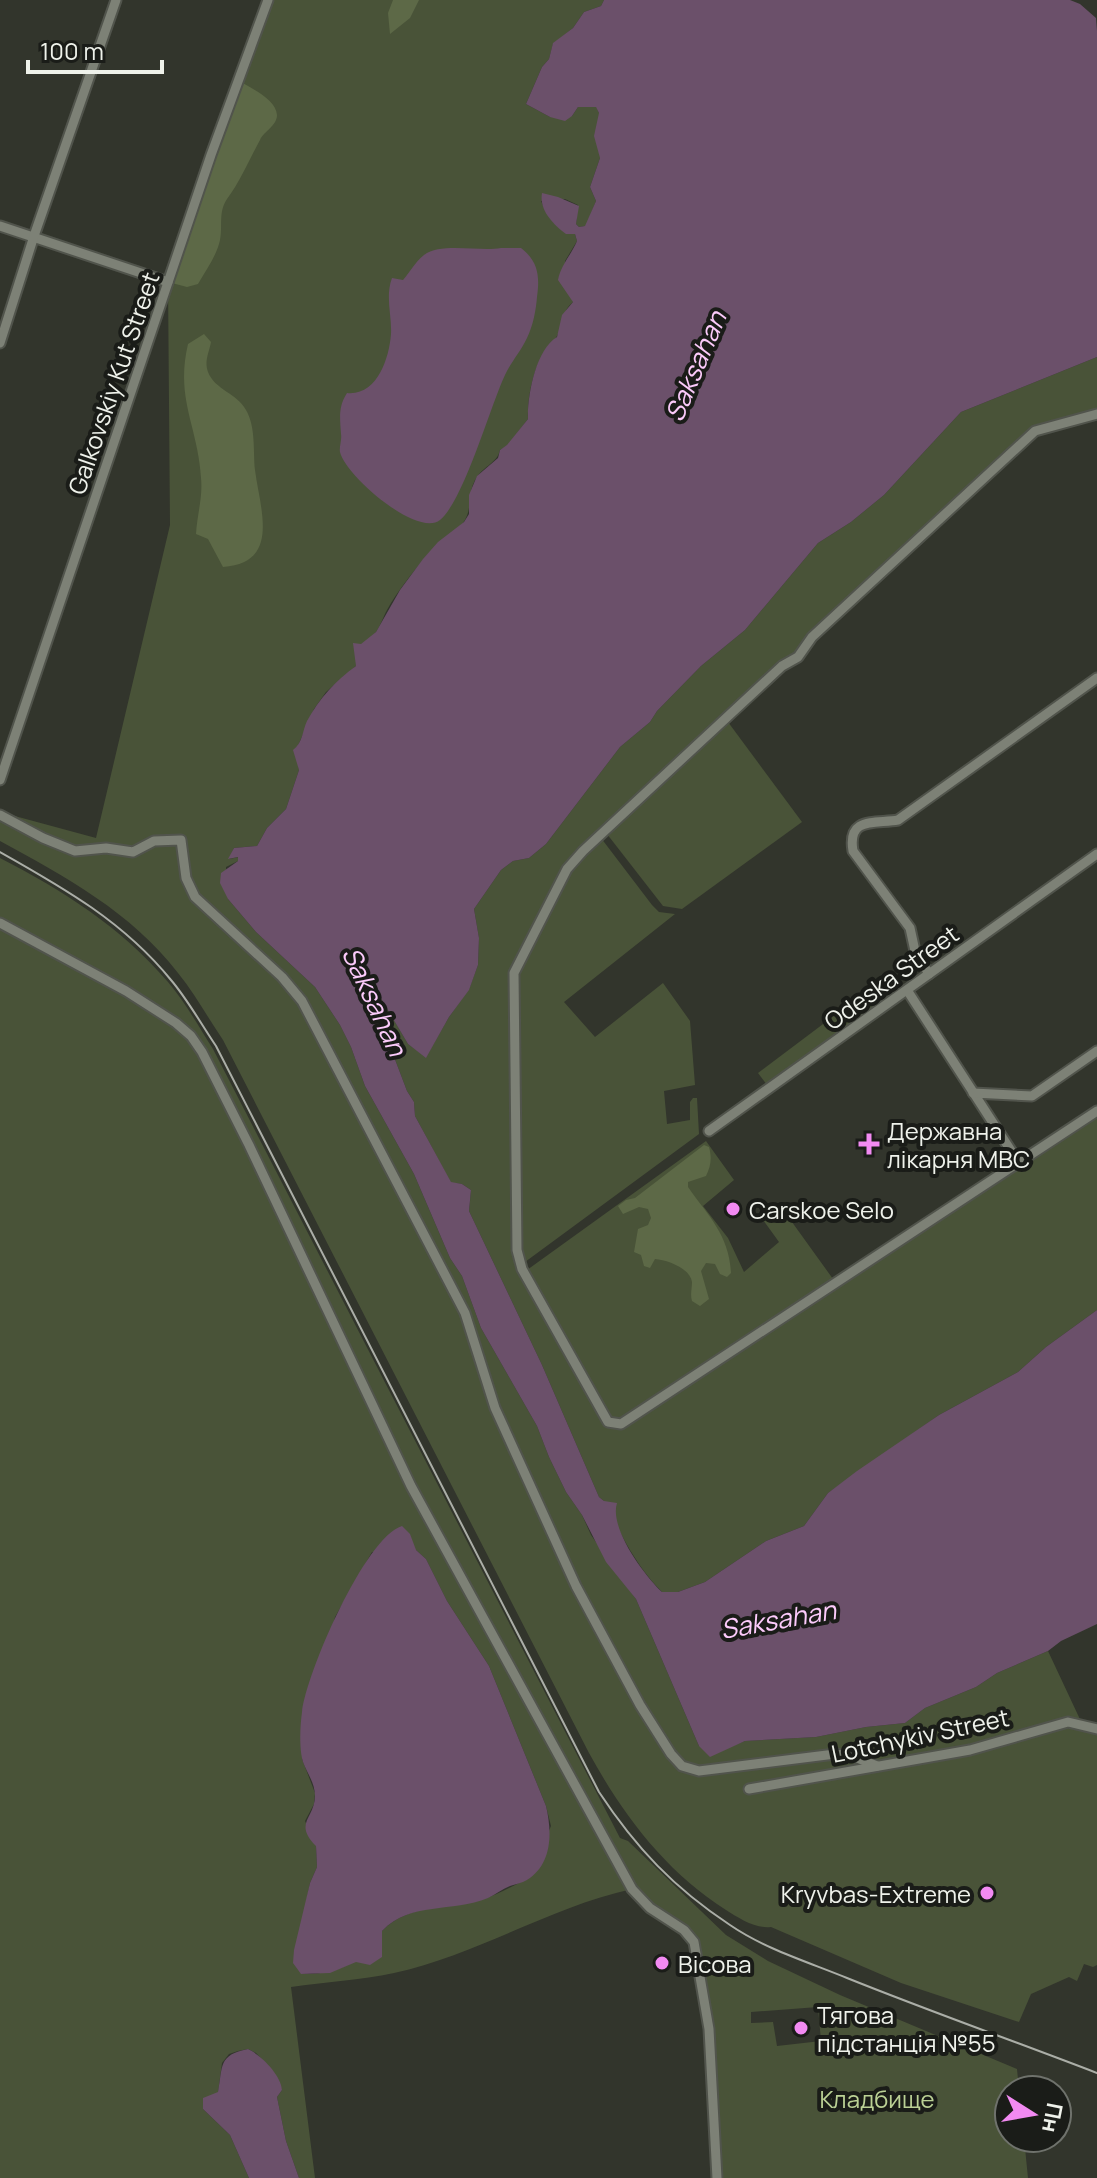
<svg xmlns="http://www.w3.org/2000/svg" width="1097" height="2178" viewBox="0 0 1097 2178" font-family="Manrope,sans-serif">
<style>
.green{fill:#495338;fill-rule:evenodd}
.forest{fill:#5d6947}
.water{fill:#6b506a}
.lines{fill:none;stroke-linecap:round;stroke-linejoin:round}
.minor-casing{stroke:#51544c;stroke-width:13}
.minor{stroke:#7d8176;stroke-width:9}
.tram{stroke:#abaea7;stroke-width:2}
.poi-dot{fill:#f28af2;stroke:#1a1c18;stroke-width:3}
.labels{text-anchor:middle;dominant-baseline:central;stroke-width:8;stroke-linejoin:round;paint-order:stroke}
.street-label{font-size:24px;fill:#eff2eb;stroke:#1a1c18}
.poi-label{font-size:24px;fill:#eff2eb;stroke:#1a1c18;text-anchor:start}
.park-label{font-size:24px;fill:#bbd195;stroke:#1a1c18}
.water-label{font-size:26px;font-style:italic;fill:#fccbfb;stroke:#1a1c18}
</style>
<rect width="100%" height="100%" fill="#32352c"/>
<g class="green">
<path d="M268,0h336l-3,6 -17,6 -11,16 -20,16 -4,15 -7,8 -16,37 24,13 22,-1 6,-9 18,-1 3,7 1,45 -10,29 6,14 -10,25 -7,1 -3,-3 2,-19 -13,-6 -24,2c7,15 16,32 34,33l2,7 -12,20 8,41c-12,10 -9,22 -16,34 -3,6 -6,5 -9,10 -14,19 -21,49 -20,73l-21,27 -7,4c-3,13 -16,16 -23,27 -11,15 -3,31 -14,46 -11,14 -29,22 -40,37 -13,16 -26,32 -36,50 -4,7 -6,15 -11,22 -12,15 -20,10 -20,34l-30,26 -12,17 -17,39 2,22 -13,39 -19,19 -10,18 -23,2 -5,11 10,-2 -1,4 -12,6 2,32 28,33 59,55 25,38 11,22 14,39 49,88 36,84 12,18 19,52 56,98 12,31 17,35 16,23 9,20 45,64 63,147 31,1 15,-6 71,-4 50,-10 39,-4 20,-15 51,-21 21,-14 51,-22 37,79 12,4v231l-4,2 -9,-3 -7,17 -8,-4 -38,17 -12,28 -118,-39 -130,-56c-16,2 -32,-9 -45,-17 -61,-39 -103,-95 -137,-157l-366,-713c-15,-22 -28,-46 -45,-67 -47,-61 -112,-96 -178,-132v-29l96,26 74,-313 -2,-243z"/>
<path d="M1097,357v53l-63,17 -238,228 -216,194 -69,124 3,277 92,175 7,3 9,-1 475,-311v194l-51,37 -28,25 -79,43 -111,78 -24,33 -38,15 -61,41 -27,10h-16c-16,-16 -30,-37 -41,-58 -8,-15 -7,-26 -22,-37l-57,-132 -73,-154 2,-21 -9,-6 -11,-1 -36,-67 -1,-14 -7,-11 -19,-50 -26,-54 8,-8 38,65 18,13 23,-40 20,-28 9,-24 1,-27 -5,-29 27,-39 12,-9 16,-3 17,-14 74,-97 30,-25 7,-11 44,-45 44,-36 73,-87 33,-21 33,-27 77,-83z"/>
<polygon points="728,722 802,822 682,909 663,906 607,834"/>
<polygon points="601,838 652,905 659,912 675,914 564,1002 595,1037 663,983 690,1021 695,1085 664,1091 667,1124 690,1120 690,1102 693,1098 697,1098 699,1134 525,1262 522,1252 517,975 570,871"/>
<path d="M0,858c64,33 121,69 168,124 17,20 31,45 45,67l407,789 8,3 98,94 42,26 72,34 177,74 2,21h-10v48h15l4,40h-311l-8,-149 -15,-86 -62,-54c-82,18 -155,66 -238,84 -33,7 -69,9 -103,14l24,191h-16l-13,-37 -9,-44 5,-7 -10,-20 -16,-17 -8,-4 -10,2 -9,3 -7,9 -4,30 -15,16 27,26 19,43h-249zM416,1550l10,9 21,42 42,65 57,140 5,20 -23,53c-15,6 -31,17 -46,20 -35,9 -74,5 -100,32v10c-28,22 -44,34 -81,33l5,-71 4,-20 7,-16 -1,-22 -11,-24 9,-17 1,-11 -13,-34 33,-142 37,-65zM818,2007l3,34 -44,5 -4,-24 -22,1v-11z"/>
<polygon points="867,991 876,1004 767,1085 758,1073"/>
<polygon points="706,1141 734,1180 703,1206 728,1238 744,1272 779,1242 761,1217 779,1204 833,1279 620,1421 609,1419 527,1270"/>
</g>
<g class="forest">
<polygon points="393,0 419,0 410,18 390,34 388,13"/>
<path d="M238,80c12,8 38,19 39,35 0,11 -13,16 -17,25 -11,20 -19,40 -33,59 -9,13 -4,27 -7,41 -3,15 -14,30 -22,44l-11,3 -19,-5z"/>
<path d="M204,334l7,8c-2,11 -7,19 -3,30 7,18 29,21 38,38 10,17 7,41 9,60 5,39 26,93 -32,97l-15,-28 -12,-5c1,-19 7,-37 5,-56 -3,-52 -26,-79 -13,-134z"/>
<path d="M704,1145l5,2c3,11 2,19 -3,29l-18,6v5c21,30 41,48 43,86l-4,4 -7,-3 -5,-10 -9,-1 -5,8 8,28 -9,7 -8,-5c-2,-7 0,-12 0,-19 -2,-14 -25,-22 -37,-23l-5,9 -6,-2 -3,-11 -7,-3 4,-23 10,-4 3,-7 -3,-9 -9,-2 -16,7 -5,-8 8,-6 9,-2z"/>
</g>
<g class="water">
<path d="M604,0h466l10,4 16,14 1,13v326l-136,55 -77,83 -33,27 -33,21 -73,87 -44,36 -44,45 -7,11 -30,25 -74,97 -17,14 -16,3 -12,9 -27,39 5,29 -1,27 -9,25 -20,27 -23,41 -18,-14 -38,-64 -8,7 26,54 19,50 7,11 1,14 36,66 11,2 9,6 -2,21 73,154 57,132 5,4 13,2c-8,25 27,72 45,89h16l27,-10 61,-41 38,-15 24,-33 29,-22 82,-56 79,-43 28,-25 51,-37v314l-36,17 -13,10 -51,22 -21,14 -51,21 -20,15 -39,4 -50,10 -71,4 -35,16 -11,-11 -63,-147 -30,-37 -24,-47 -16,-23 -17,-35 -12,-31 -56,-98 -19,-52 -12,-18 -36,-84 -49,-88 -14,-39 -11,-22 -25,-38 -59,-55 -28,-33 -8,-16 1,-10 17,-12v-4l-10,2 6,-11 23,-2 10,-18 19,-19 13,-39 -6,-20c10,-8 9,-18 14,-29 12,-22 29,-41 49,-55l-3,-23 8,1 15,-12 24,-42 23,-31 15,-17 26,-20 5,-8v-19l8,-19 21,-18 2,-8 7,-5 21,-26c-1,-23 8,-70 29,-82l5,-22 11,-13 -15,-22c3,-15 13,-25 19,-39l-2,-7h-9c-13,-10 -27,-24 -24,-41l16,4 21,9 -3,18 3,3 6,-1 11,-25 -6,-14 10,-29 -6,-22 5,-23 -3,-6h-18l-6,9 -7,5 -15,-4 -24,-13 16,-37 7,-8 4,-16 20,-15 11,-16 17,-6z"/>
<path d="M501,248h20c17,13 19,28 16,49 -1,13 -4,29 -10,41 -6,13 -16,24 -22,37 -15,32 -41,125 -65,145 -23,18 -95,-45 -100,-68 -1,-5 2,-12 1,-18 -1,-16 -3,-27 6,-41 30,3 42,-34 44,-59 1,-19 -6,-37 1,-56l11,2c7,-8 12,-18 21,-25 17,-13 56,-3 77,-7z"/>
<path d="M402,1526l8,8 6,16 10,9 21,42 42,65 57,140c6,25 7,58 -19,74 -5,3 -12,4 -17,6 -8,3 -15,9 -22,12 -36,15 -77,3 -106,33v26l-12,8 -14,-3 -26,11 -29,1 -8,-11 1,-13 16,-67 7,-16 -1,-21c-23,-23 -1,-28 -1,-50 0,-13 -8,-23 -12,-34 -4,-13 -3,-36 -1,-50 4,-38 63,-175 100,-186z"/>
<path d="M248,2049c13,6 33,26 34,41l-5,7 9,44 13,37h-50l-19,-43 -27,-26v-11l15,-6c5,-26 0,-37 30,-43z"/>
</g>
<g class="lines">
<defs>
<g id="minor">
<polyline points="0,226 168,282"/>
<polyline points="0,343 34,236 116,0"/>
<polyline points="1097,414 1035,431 812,637 798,657 782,666 583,851 567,869 514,973 517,1250 522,1269 608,1422 621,1424 1097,1111"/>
<polyline points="0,780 211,155 268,0"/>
<polyline points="0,815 43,838 75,851 106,848 133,852 154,841 181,840 186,878 195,897 282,977 302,1001 465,1313 495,1408 576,1586 640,1705 671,1754 682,1766 699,1771 835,1754 855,1757 877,1766"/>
<polyline points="0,923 126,991 176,1023 191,1036 202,1052 249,1145 411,1486 632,1889 650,1908 684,1930 694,1942 709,2029 717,2178"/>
<path d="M929,974l-14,-23 -5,-23 -57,-77c-6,-35 23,-27 45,-31l199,-142"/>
<polyline points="907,990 1019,1163"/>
<polyline points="973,1093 1032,1096 1097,1051"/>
<polyline points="709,1131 1097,854"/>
<polyline points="749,1789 970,1750 1068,1722 1097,1729"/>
</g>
</defs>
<use href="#minor" class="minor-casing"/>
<use href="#minor" class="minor"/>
<path class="tram" d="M0,852c64,36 124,70 171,128 17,20 30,44 45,66l383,746c37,56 75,96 131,133 35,24 78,37 117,53 82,33 167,63 250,95"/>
</g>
<g class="poi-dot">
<path d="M865 1132h8v8h8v8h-8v8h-8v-8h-8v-8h8z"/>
<circle cx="733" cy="1209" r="8"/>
<circle cx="987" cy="1893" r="8"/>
<circle cx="662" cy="1963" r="8"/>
<circle cx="801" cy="2028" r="8"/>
</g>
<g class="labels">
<g class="street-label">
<text transform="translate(113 383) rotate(-71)">Galkovskiy Kut Street</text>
<text transform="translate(891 977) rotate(-36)">Odeska Street</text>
<text transform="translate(920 1735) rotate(-12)">Lotchykiv Street</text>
</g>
<g class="poi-label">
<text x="887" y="1130">Державна<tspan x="887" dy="28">лікарня МВС</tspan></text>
<text x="749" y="1209">Carskое Selo</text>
<text x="971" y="1893" text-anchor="end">Kryvbas-Extreme</text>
<text x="678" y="1963">Вісова</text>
<text x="817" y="2014">Тягова<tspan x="817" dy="28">підстанція №55</tspan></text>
</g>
<g class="park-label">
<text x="877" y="2098">Кладбище</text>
</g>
<g class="water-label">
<text transform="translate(695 366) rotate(-67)">Saksahan</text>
<text transform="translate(375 1001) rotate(65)">Saksahan</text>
<text transform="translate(778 1619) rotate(-10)">Saksahan</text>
</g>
</g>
<g transform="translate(1033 2114) rotate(101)"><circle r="38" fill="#1a1c18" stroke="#6f726c" stroke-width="2"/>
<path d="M0-6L14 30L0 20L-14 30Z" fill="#f28af2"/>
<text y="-12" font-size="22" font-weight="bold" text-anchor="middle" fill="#eff2eb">Пн</text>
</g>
<path d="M28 60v12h134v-12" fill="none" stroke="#eff2eb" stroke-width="4"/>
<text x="40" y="60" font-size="24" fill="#eff2eb" stroke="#1a1c18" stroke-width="6" paint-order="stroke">100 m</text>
</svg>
